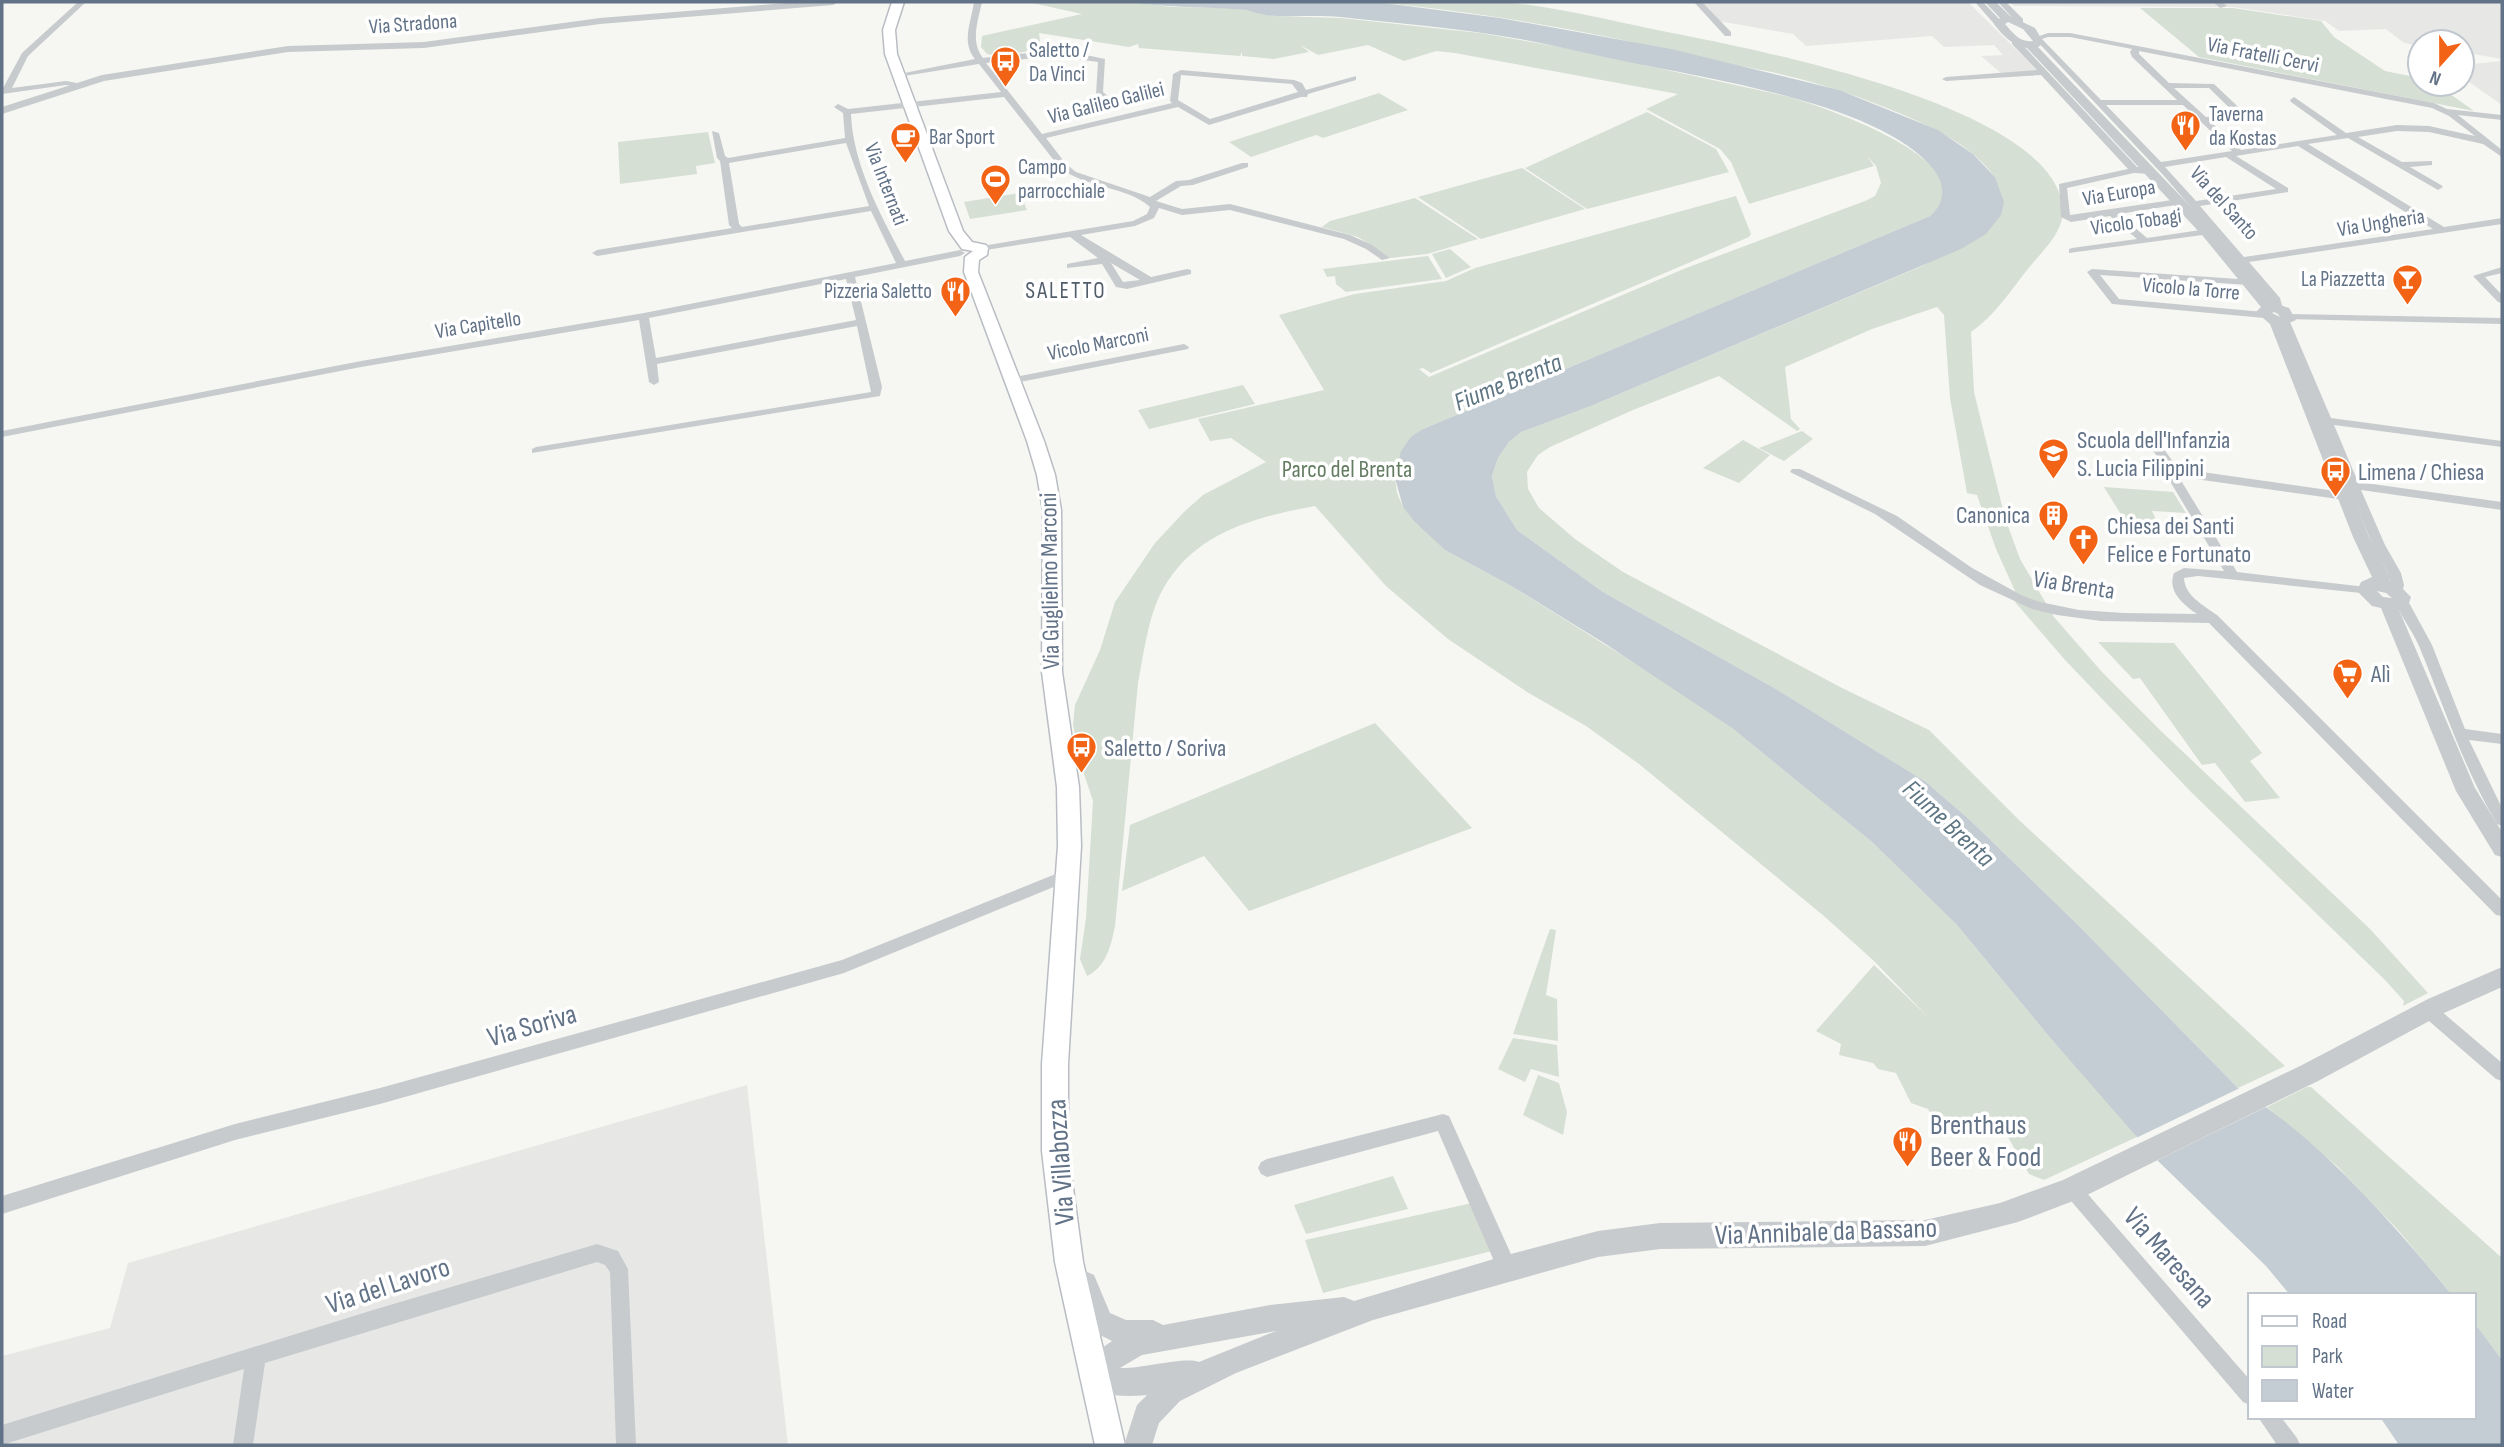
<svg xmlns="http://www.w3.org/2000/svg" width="2504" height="1447" viewBox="0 0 2504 1447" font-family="'Sofia Sans Condensed',sans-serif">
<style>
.built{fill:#e7e8e6}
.green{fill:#d6dfd3}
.water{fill:#c3cdd3}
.pier{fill:#f6f7f2}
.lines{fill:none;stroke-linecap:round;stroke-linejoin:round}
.secondary-casing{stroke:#b9bdc3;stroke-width:3}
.minor{fill:#c8cbce;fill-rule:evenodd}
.tertiary{fill:#c8cbce;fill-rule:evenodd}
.secondary{fill:#fff;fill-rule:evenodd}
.labels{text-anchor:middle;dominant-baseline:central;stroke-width:7;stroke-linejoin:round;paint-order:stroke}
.far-street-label{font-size:21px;fill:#627287;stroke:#fff}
.far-poi-label{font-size:21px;fill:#627287;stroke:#fff;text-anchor:start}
.far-quarter-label{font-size:23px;letter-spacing:2px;fill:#515d6b;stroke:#fff}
.poi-label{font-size:24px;fill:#627287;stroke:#fff;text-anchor:start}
.park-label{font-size:24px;fill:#647d62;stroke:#fff}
.street-label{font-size:24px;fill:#627287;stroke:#fff}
.water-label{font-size:26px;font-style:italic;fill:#5e7583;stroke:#fff}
.near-street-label{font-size:28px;fill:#627287;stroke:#fff}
.near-poi-label{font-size:28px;fill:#627287;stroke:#fff;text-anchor:start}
</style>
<rect width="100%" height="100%" fill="#f6f7f2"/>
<g class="built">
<polygon points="1700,2 1968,2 2038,71 2002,74 1981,56 2003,55 1994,45 1944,47 1932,36 1806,46 1793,34 1718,21"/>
<polygon points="2009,2 2502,2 2502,59 2462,52 2462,42 2420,42 2420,46 2404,43 2386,29 2339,31 2325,21 2233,7 2014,6"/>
<polygon points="2502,61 2502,105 2462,77 2462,65"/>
<polygon points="747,1085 788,1445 2,1445 2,1356 110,1328 128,1263"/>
</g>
<g class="green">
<path d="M1028,2h100l44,5 61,1 41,8 67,2 139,15 86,15 224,49c32,10 203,66 140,119l-507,213 -28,49 2,15 6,14 42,43 68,37 163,102 56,39 140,114 85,83 90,109 92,102 -95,44 -15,-6 -33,-58 -52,18 -16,-25 -17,-6 -15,-30 -18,-4 -5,-6 -34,-8 2,-11 -25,-13 58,-66 54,52 -54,-56 -50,-45 -185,-152 -53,-38 -59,-34 -79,-53 -62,-53 -71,-80c-59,11 -120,26 -152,83 -15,27 -19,64 -25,94l-23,243c-4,20 -9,41 -28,50l-7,-17 6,-41 7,-117 -14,-42 -6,-35 2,-19 25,-55 15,-48 40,-59 29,-31 19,-17 63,-33 -35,-24 -21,3 -12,-22 126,-29 -45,-75 76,-21 91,-13 29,-13 261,-72 15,38 -2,3 -318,136 -8,-5 -4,1 10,8 257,-109 179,-67 10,-5 6,-13 -5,-17 -9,-10 7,10 -125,38 -18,-42 -11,-13 -74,-40 32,-15 -223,-41 -19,-2 -32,10 -36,-16 -50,10 -18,-10 9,7 -35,7 -32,-3v-4l-2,4 -101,-8 -1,-4 -9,3 -90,-14 2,16 -42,7 -12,-2 -6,-7 1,-11 100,-22z"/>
<path d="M1375,2c41,0 85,-2 126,0 51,4 102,17 151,27 80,16 424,77 410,189 -3,19 -24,38 -35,52 -18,23 -32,45 -56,62l3,60 31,126 15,41 34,58 48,55 60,60 208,197 58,64 -25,13 1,-5 -19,-21 -193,-187 -126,-132 -51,-59v-11l-19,-42 -19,-54 -10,-2 -17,-95 -6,-83 -7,-8 -65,22 -87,38 6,52 9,10 -3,2 -78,-55 -86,34 -83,37 -12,8 -6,9 -5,8 1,17 11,19 36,31 48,33 221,117 85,41 91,91 265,245 -47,22 -160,-163 -108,-105 -44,-38 -150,-93 -173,-97 -86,-62 -21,-34 -4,-20 6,-18 11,-16 12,-10 70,-26 331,-140 7,-4 66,-85c-25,-33 -59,-48 -96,-64 -36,-15 -73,-28 -111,-37 -31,-8 -63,-12 -94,-20 -104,-25 -212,-44 -319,-54z"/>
<polygon points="2140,8 2233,8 2321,21 2334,37 2385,71 2420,78 2420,84 2436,84 2474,111 2199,57"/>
<polygon points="1379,93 1408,110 1323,138 1316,135 1251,157 1229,142"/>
<polygon points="1647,112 1716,149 1729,172 1587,209 1525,168"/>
<polygon points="708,132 715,163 696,166 697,174 620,184 618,142"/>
<polygon points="1522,168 1585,209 1481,239 1418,197"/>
<polygon points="1020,193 1027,210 970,219 964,202"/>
<polygon points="1415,198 1478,239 1427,254 1390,258 1358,237 1322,227 1330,221"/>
<polygon points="1450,249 1471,267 1446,278 1432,254"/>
<polygon points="1428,256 1442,279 1346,292 1336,284 1335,276 1327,277 1323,269"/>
<polygon points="1243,385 1255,404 1149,429 1138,410"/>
<polygon points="1802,431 1813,439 1784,461 1759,448"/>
<polygon points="1743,440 1770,455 1739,483 1703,468"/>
<polygon points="2104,487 2173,492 2186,513 2152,511 2158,524 2125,521"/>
<polygon points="2098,642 2174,643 2262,753 2250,761 2280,798 2245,802 2215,763 2202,765 2140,678 2133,679"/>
<polygon points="1375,723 1472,828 1249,911 1204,856 1122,891 1130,825"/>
<polygon points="1550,929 1556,930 1546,995 1557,999 1558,1041 1513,1034"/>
<polygon points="1513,1038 1557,1045 1559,1077 1531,1069 1525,1082 1498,1069"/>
<polygon points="1538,1075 1559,1083 1567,1112 1563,1135 1523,1115"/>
<polygon points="2307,1087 2311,1087 2502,1258 2502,1360 2474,1322 2474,1295 2452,1295 2398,1230 2338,1167 2267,1107"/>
<polygon points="1393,1176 1408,1209 1306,1234 1294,1205"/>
<polygon points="1472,1203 1492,1251 1323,1293 1305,1240"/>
</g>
<g class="water">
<path d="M1128,2l256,1 116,15 171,31 168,41 99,40 35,24 22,23 9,25 -3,13 -15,19 -25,15 -370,157 -70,26 -12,10 -11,16 -6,18 4,20 21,34 86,62 173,97 150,93 44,38 108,105 160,163c85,54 150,130 214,207h-162l-24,-29 -109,-106 -110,-126 -90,-109 -85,-83 -140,-114 -128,-85 -91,-56 -68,-37 -30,-28 -12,-15 -8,-29 6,-27 10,-14 12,-8 507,-213c15,-13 16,-30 4,-46 -50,-65 -223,-91 -301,-107 -40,-8 -79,-18 -119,-25 -58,-10 -117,-15 -174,-21 -22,-2 -43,0 -64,-1 -14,0 -28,-7 -42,-7 -35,-2 -70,-2 -106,-7z"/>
<polygon points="2474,1322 2502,1360 2502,1445 2399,1445 2380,1417 2474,1417"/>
</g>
<polygon class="pier" points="2242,1087 2270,1105 2154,1162 2136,1138"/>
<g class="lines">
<defs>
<polygon id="secondary" points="892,2 904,2 895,30 897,54 963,231 972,242 986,245 988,248 987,255 979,260 978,272 1044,441 1055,475 1061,510 1062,672 1079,787 1081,846 1068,1064 1068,1151 1083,1262 1125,1445 1095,1445 1055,1262 1042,1151 1042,1064 1058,846 1057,787 1042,672 1043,510 1037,475 1027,441 964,272 965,257 973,251 962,249 949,231 885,54 883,30"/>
</defs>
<use href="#secondary" class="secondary-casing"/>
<g class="minor">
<polygon points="78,2 86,2 28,56 12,88 66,81 77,83 77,87 66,85 2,94 2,90 22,53"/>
<path d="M974,2h8c-4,19 -12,40 1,56 41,-6 81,-9 122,1l-2,33 7,6h17l4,3c-12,7 -25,3 -35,-6l2,-33 -43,-6 -69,7 56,71 130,-31 -2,-2 3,-27 8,-4 113,10 8,3 4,7 50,-14v4l-48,14 -1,3h-6l-92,28 -31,-18 -132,31 20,26 10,8 74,25 26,-16 13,-1 53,-17h6v4l-55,18 -12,1 -25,15 26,8 48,-5 120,31 22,10 18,13 -8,2 -16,-11 -22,-10 -114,-29 -48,5 -23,-7 -5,10 -19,8 -54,9 70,42 36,-8 4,1v4l-64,15 -11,-2 -14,-23 -35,4v-4l31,-6 -28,-21 -91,14v-4l3,-1 151,-25 14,-7 3,-7c-23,-21 -62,-18 -90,-39l-56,-71 -153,17c2,51 30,102 54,147l55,-11 5,3 -5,3 -105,21 27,110 -2,9 -348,57v-4l4,-2 335,-55 -14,-66 -200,38 2,18 -5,3 -5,-3 -10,-62 -278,47 -359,70v-6l359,-70 283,-48 252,-50 -25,-52 -274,45 -5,-3 5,-3 135,-22 -3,-3 -9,-64 -3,-3 -5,-27 7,2 6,23 3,2 117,-20 -2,-25 -9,-6 4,-3 10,5 153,-17 -22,-28 -81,13 -4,-2 81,-16c-14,-17 -4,-36 -1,-57zM1181,75l111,9 6,8 -88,27 -32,-19zM846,143l23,63 -127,21 -3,-3 -10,-61zM1111,263l29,17 -17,2zM846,279l10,41 -200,38 -7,-40z"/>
<polygon points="1694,2 1702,2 1731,32 1731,36 1725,36"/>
<polygon points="1975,2 1983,2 2002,22 2002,26 1996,26"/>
<polygon points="1998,2 2006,2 2023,19 2023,23 2017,23"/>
<polygon points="2213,2 2222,2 2227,6 2220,8"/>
<path d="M2048,33h22l364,70 13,6 55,6v5l-44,-5 44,35v7l-19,-13 -54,-12 -32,-1 -39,6 44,25 30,-1v4l-22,2 31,18 2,2 -5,3 -90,-52 -40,6 136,83 58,-9v6l-253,38 31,36 3,11 -9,2 -3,-10 -106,-124 -131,-139zM2048,37h22l62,12 -2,3 2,5 45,43h-76l-59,-61zM2139,51l293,57 17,8 26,20 -46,-10 -32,-1 -51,8 -52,-36 -4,3 1,2 46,33 -96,15 -29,-27h35l3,-1v-4l-36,-34 -45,-1 -30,-29zM2174,88h35l30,29h-33zM2106,105h77l49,46 -71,11zM2298,146l135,83 -189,28 -44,-51 88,-14v-4l-52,-32zM2226,157l50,32 -80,12 -31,-34z"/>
<polygon points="2012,40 2018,40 2137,167 2150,168 2154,171 2150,174 2134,173 2067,188 2070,215 2179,199 2184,202 2182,204 2119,214 2147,238 2207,229 2212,232 2210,234 2069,253 2069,249 2072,248 2137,239 2110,216 2071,222 2061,217 2059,184 2128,169 2041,75 1946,81 1942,79 1946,77 2037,70 2012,44"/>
<polygon points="2502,267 2502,273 2485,277 2502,295 2502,303 2498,302 2473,276"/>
<polygon points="2092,269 2253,280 2253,284 2249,285 2100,275 2119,299 2264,312 2269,315 2264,318 2112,304 2087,272"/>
<polygon points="2290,314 2502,318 2502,324 2286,319 2285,317"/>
<polygon points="2285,319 2290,322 2331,418 2502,441 2502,447 2334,425 2358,482 2502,502 2502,510 2361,490 2385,545 2401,573 2404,585 2402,594 2392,594 2388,573 2373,546 2280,322"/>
<polygon points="1184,344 1189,347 1188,349 1020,382 1015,379 1020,376"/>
<path d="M2153,439l4,1 23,31 8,-1 161,23 2,3 -6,4 -157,-22 -8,1 57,93 129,15 5,1 1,3 -1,3 -173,-18 -14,2c1,18 19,27 33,37l285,285v16l-6,-1 -287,-292 -108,-2 -44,-6 -25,-6 -52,-24 -105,-71 -85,-42 2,-3h8l97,47 75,52 51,28 17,6 39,8 45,3 73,1c-14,-10 -30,-23 -23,-41l10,-5 40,3 -56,-93 2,-3 -23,-33z"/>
<path d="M2402,598l5,1 25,46 33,84 37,5v10l-33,-4 33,68v18l-5,-2c-34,-57 -53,-118 -78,-178 -6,-14 -15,-25 -21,-38l-2,-6z"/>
<polygon points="1068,869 1073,871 1076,875 1073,879 844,973 380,1104 235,1140 2,1214 2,1196 235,1124 380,1088 842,960"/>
<polygon points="2428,1003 2434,1005 2502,1063 2502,1081 2496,1079 2422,1015 2420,1010 2422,1005"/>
<polygon points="1443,1114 1449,1116 1514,1261 1516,1268 1514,1275 1507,1277 1500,1275 1438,1131 1267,1177 1261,1174 1258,1168 1261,1162 1267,1159"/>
<polygon points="2072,1180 2078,1183 2250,1380 2250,1405 2243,1402 2066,1195 2063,1189 2066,1183"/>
<polygon points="597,1244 618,1251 628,1269 636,1445 616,1445 610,1272 605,1265 597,1262 265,1363 253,1445 233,1445 244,1369 2,1445 2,1425 373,1310"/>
<polygon points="2258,1417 2281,1417 2297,1438 2300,1445 2277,1445"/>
</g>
<g class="tertiary">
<polygon points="798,2 838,2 833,5 600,24 424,48 288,52 104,81 2,114 2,107 102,75 288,46 424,42 600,18"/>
<path d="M1985,2h11l14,14 25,12 9,15 -6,4 174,182 60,73 17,6 7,12 -11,5 84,212 21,40 -1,4 9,3 13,13 -3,9 -9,4 76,178 27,44v25l-7,-2 -39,-64 -75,-183 -9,-2 -15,-15 4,-9 11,-5 -19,-40 -83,-213 -14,-12 5,-5 -59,-72 -175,-187c-15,-3 -24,-12 -33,-24l6,-6zM2008,22l15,7 10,12c-13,2 -20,-8 -28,-17zM2274,312l4,2 2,3 -8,-4zM2377,591l9,2 6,5 -9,-1z"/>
<path d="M2502,967v20l-58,26 -126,68 -237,117 -63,24 -93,24 -265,3 -62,8 -225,63 -137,53 -56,28 -21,22 -7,22h-28l13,-40 10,-10c-21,2 -43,1 -63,-7l-4,-10 15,-25 17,-12 -20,-10 -20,-47 4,-9 9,-4 9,4 16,38 16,7h27l10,5 107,-20 74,-8 10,4 153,-46 91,-24 62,-8 265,-3 75,-17 63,-23 239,-115 126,-66zM1276,1331l-77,31c-14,-6 -58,7 -79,6l22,-13z"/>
</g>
<use href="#secondary" class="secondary"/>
</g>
<defs>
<symbol id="bus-pin" viewBox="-11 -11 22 30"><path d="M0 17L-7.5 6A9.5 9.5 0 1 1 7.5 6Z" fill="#f36315" stroke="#fff"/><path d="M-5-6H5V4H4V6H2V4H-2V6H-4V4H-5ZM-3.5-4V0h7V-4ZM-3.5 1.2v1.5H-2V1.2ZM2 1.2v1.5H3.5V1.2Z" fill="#fff"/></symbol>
<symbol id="restaurant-pin" viewBox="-11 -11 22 30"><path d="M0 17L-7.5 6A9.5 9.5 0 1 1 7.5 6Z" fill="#f36315" stroke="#fff"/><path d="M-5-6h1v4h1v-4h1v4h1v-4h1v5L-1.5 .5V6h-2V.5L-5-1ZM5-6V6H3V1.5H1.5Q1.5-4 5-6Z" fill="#fff"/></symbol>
<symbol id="cafe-pin" viewBox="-11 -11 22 30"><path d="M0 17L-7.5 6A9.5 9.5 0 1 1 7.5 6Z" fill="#f36315" stroke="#fff"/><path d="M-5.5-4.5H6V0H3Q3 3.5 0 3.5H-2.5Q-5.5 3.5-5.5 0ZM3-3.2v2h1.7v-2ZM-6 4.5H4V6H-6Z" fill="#fff"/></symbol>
<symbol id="stadium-pin" viewBox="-11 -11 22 30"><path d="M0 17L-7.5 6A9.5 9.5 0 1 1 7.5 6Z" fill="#f36315" stroke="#fff"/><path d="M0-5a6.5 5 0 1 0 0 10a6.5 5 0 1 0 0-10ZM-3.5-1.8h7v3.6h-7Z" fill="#fff"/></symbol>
<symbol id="bar-pin" viewBox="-11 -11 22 30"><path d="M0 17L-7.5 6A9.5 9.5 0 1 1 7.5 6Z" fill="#f36315" stroke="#fff"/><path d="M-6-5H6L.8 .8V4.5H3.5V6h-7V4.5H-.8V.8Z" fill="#fff"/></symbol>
<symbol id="school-pin" viewBox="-11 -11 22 30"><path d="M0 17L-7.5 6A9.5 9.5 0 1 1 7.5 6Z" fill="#f36315" stroke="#fff"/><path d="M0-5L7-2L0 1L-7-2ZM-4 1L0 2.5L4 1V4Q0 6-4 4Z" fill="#fff"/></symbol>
<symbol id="building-pin" viewBox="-11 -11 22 30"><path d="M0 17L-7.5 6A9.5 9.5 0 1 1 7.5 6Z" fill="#f36315" stroke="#fff"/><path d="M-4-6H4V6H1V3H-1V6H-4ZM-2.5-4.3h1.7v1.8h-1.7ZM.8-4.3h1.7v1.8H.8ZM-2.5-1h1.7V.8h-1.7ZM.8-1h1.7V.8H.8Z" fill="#fff"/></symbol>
<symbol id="church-pin" viewBox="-11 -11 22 30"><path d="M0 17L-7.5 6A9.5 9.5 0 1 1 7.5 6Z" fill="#f36315" stroke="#fff"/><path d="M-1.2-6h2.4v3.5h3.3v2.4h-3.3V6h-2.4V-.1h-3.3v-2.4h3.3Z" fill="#fff"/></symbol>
<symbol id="supermarket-pin" viewBox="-11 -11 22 30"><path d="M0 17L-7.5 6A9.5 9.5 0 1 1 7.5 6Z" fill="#f36315" stroke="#fff"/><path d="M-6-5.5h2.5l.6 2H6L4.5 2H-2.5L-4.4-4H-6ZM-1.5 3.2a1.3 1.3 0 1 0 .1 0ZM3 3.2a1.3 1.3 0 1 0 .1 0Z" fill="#fff"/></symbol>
</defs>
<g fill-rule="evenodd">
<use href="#bus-pin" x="988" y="44" width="35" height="47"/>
<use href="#restaurant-pin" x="2168" y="108" width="35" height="47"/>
<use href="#cafe-pin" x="888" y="120" width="35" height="47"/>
<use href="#stadium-pin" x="978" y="162" width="35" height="47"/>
<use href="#bar-pin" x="2390" y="262" width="35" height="47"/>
<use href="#restaurant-pin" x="938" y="274" width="35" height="47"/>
<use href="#school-pin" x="2036" y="436" width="35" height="47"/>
<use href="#bus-pin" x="2318" y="454" width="35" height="47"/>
<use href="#building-pin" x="2036" y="498" width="35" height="47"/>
<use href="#church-pin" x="2066" y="522" width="35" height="47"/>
<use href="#supermarket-pin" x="2330" y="656" width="35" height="47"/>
<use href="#bus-pin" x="1064" y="730" width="35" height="47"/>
<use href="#restaurant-pin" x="1890" y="1124" width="35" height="47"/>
</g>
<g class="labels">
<g class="far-street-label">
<text transform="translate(413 24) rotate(-4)">Via Stradona</text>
<text transform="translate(2263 55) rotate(11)">Via Fratelli Cervi</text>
<text transform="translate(1106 103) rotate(-14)">Via Galileo Galilei</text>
<text transform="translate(886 184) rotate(69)">Via Internati</text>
<text transform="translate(2119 193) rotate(-10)">Via Europa</text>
<text transform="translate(2224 203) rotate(48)">Via del Santo</text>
<text transform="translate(2136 222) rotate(-8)">Vicolo Tobagi</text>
<text transform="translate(2381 223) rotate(-9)">Via Ungheria</text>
<text transform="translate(2191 289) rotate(5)">Vicolo la Torre</text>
<text transform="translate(478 325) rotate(-9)">Via Capitello</text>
<text transform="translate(1098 344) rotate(-11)">Vicolo Marconi</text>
</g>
<g class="far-poi-label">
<text x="1029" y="50">Saletto /<tspan x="1029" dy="24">Da Vinci</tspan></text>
<text x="2209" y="114">Taverna<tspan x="2209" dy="24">da Kostas</tspan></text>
<text x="929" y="137">Bar Sport</text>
<text x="1018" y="167">Campo<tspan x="1018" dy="24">parrocchiale</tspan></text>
<text x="2385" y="279" text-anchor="end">La Piazzetta</text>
<text x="932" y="291" text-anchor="end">Pizzeria Saletto</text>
</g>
<g class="far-quarter-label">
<text x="1066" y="291">SALETTO</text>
</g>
<g class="poi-label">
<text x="2077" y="440">Scuola dell'Infanzia<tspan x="2077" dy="28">S. Lucia Filippini</tspan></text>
<text x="2358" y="472">Limena / Chiesa</text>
<text x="2030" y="515" text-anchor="end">Canonica</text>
<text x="2107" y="526">Chiesa dei Santi<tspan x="2107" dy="28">Felice e Fortunato</tspan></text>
<text x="2371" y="674">Alì</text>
<text x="1104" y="748">Saletto / Soriva</text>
</g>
<g class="park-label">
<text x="1347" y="469">Parco del Brenta</text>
</g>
<g class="street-label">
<text transform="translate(1050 581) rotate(-91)">Via Guglielmo Marconi</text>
<text transform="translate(2074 585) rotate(9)">Via Brenta</text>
</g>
<g class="water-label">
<text transform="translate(1508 383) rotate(-22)">Fiume Brenta</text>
<text transform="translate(1948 824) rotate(43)">Fiume Brenta</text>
</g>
<g class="near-street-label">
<text transform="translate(532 1026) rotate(-16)">Via Soriva</text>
<text transform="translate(1061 1162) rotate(-94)">Via Villabozza</text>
<text transform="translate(1826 1232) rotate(-2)">Via Annibale da Bassano</text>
<text transform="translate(2169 1258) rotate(49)">Via Maresana</text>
<text transform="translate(388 1286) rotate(-18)">Via del Lavoro</text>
</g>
<g class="near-poi-label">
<text x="1930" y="1125">Brenthaus<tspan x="1930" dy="32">Beer &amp; Food</tspan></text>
</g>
</g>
<rect width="2504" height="1447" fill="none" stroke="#627287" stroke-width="7"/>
<rect x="2248" y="1293" width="228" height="126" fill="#ffffff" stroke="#c0c7cf" stroke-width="2"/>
<rect x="2262" y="1316" width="35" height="10" fill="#ffffff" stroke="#c0c7cf" stroke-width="2"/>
<text x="2312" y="1328" font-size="21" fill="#627287">Road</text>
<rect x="2262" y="1346" width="35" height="21" fill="#d6dfd3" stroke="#c0c7cf" stroke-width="2"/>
<text x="2312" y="1363" font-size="21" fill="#627287">Park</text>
<rect x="2262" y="1380" width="35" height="21" fill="#c3cdd3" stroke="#c0c7cf" stroke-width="2"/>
<text x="2312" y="1398" font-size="21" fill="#627287">Water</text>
<g transform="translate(2441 63) rotate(201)"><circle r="33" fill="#ffffff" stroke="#c0c7cf" stroke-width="2"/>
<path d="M0-5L12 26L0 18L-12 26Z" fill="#f36315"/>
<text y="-10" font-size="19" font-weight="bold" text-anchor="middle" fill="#627287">N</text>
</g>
</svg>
